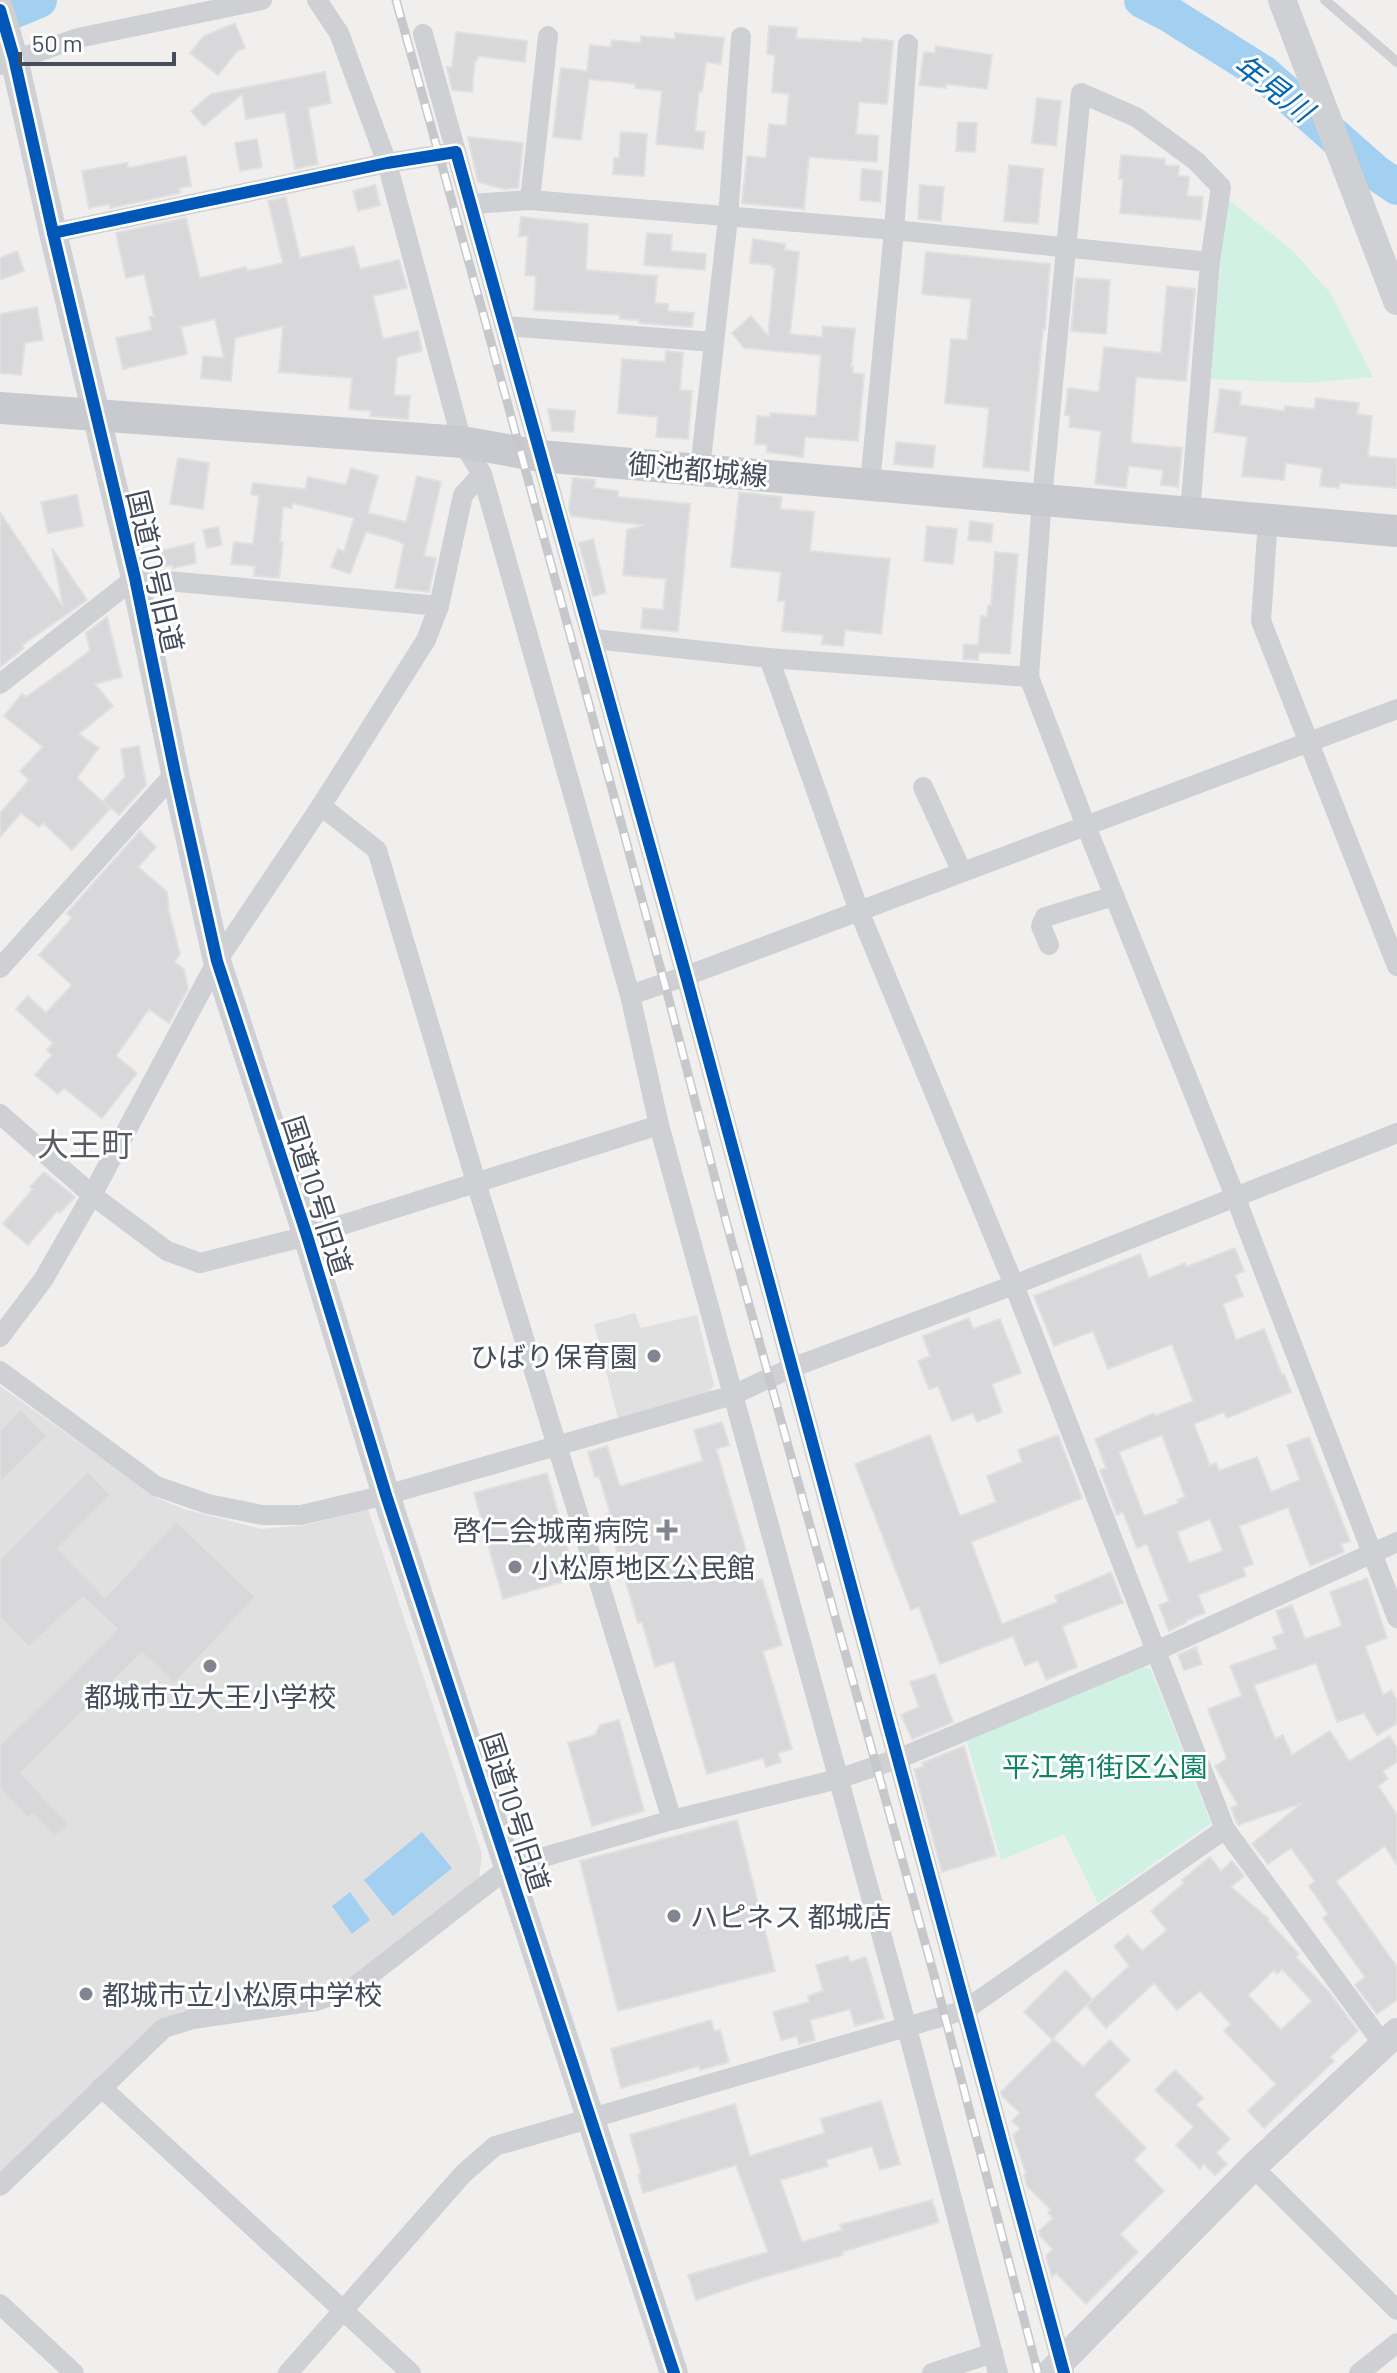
<svg xmlns="http://www.w3.org/2000/svg" width="1397" height="2373" viewBox="0 0 1397 2373" font-family="Barlow,'Noto Sans JP',sans-serif">
<style>
.education{fill:#e1e0e0}
.green{fill:#d1f1e4}
.water{fill:#a3d0f1}
.lines{fill:none;stroke-linecap:round;stroke-linejoin:round}
.river{stroke:#a3d0f1;stroke-width:36}
.building{fill:#d8d8da;stroke:#e1e0e1;stroke-width:2;fill-rule:evenodd}
.lane{stroke:#cfd0d4;stroke-width:10}
.street{stroke:#cfd0d4;stroke-width:20}
.secondary{stroke:#ced0d4;stroke-width:28}
.primary{stroke:#c8cad0;stroke-width:32}
.rail-casing{stroke:#c7c8cb;stroke-width:9}
.rail{stroke:#fff;stroke-width:6;stroke-dasharray:18;stroke-linecap:butt}
.cycleway-casing{stroke:#fff;stroke-width:17}
.cycleway{stroke:#0057b8;stroke-width:12}
.poi-dot{fill:#81858f;stroke:#fff;stroke-width:3}
.labels{text-anchor:middle;dominant-baseline:central;stroke-width:6;stroke-linejoin:round;paint-order:stroke}
.street-label{font-size:28px;fill:#454c5c;stroke:#fff}
.poi-label{font-size:28px;fill:#454c5c;stroke:#fff;text-anchor:start}
.park-label{font-size:28px;fill:#108362;stroke:#fff}
.water-label{font-size:30px;font-style:italic;fill:#0368b1;stroke:#fff}
.quarter-label{font-size:32px;fill:#5a5c63;stroke:#fff}
</style>
<rect width="100%" height="100%" fill="#f0efee"/>
<g class="education">
<polygon points="635,1313 641,1328 697,1315 714,1385 708,1394 618,1419 594,1324"/>
<polygon points="0,1386 157,1498 184,1509 261,1529 306,1525 368,1509 482,1854 479,1878 350,1981 313,1993 179,2012 157,2024 0,2173"/>
</g>
<g class="green">
<polygon points="1227,199 1292,250 1331,294 1373,377 1307,383 1210,379"/>
<polygon points="1137,1665 1151,1670 1211,1823 1098,1903 1064,1834 1001,1860 966,1739"/>
</g>
<g class="water">
<polygon points="422,1832 452,1868 393,1916 364,1880"/>
<polygon points="350,1892 370,1920 352,1934 332,1906"/>
</g>
<g class="lines">
<g class="river">
<polyline points="1142,0 1169,14 1263,73 1375,172 1397,187"/>
<polyline points="0,16 39,0"/>
</g>
</g>
<g class="building">
<polygon points="235,23 245,48 237,51 218,75 190,53 204,36"/>
<polygon points="769,26 797,28 796,38 862,42 862,38 893,41 887,104 859,102 856,134 878,136 877,162 809,157 804,209 742,203 747,156 766,158 769,124 786,126 789,94 772,92 775,55 767,54"/>
<polygon points="456,32 527,41 525,62 478,56 477,60 475,60 472,92 452,90 447,67 452,67"/>
<polygon points="675,33 724,38 721,64 706,62 702,92 699,91 695,131 705,132 703,149 656,144 662,91 635,88 635,84 589,79 581,140 553,137 561,68 587,71 590,45 611,47 612,40 640,43 641,36 675,39"/>
<polygon points="936,46 992,55 987,89 946,84 946,88 919,85 924,52 935,53"/>
<polygon points="325,72 331,103 308,108 318,164 295,169 285,112 246,119 242,94 204,126 191,111 211,94"/>
<polygon points="1037,98 1061,101 1056,146 1032,143"/>
<polygon points="958,122 977,123 975,152 956,151"/>
<polygon points="621,132 647,134 644,176 613,174 614,158 619,158"/>
<polygon points="468,137 523,143 518,188 505,189 478,182"/>
<polygon points="257,139 262,167 240,171 235,143"/>
<polygon points="1121,155 1165,159 1165,165 1179,166 1178,176 1189,177 1187,196 1203,197 1201,220 1120,213 1123,179 1119,179"/>
<polygon points="186,156 191,186 179,188 180,193 110,208 109,204 89,208 82,171 127,163 128,168"/>
<polygon points="1009,165 1043,169 1038,224 1004,221"/>
<polygon points="862,169 882,171 880,202 860,200"/>
<polygon points="375,185 380,205 358,211 353,191"/>
<polygon points="920,185 944,187 941,221 918,219"/>
<polygon points="286,197 300,258 354,246 360,269 399,260 407,288 373,296 383,339 418,331 422,351 397,357 394,395 410,396 408,419 370,416 371,411 349,409 352,378 279,372 283,326 235,338 231,381 201,378 203,356 224,358 215,319 181,327 187,354 123,369 116,338 152,330 149,317 154,316 144,274 126,278 116,233 186,218 200,278 246,267 247,271 283,263 268,201"/>
<polygon points="521,217 588,224 586,270 657,276 655,303 668,304 668,311 694,313 692,327 639,323 639,320 620,319 620,315 534,310 536,276 525,275 528,236 519,236"/>
<polygon points="647,233 672,235 671,251 706,254 705,270 644,265"/>
<polygon points="753,239 785,244 785,250 799,252 790,334 822,337 823,326 855,329 851,367 853,367 853,373 864,374 858,441 805,437 803,457 767,452 767,445 755,444 757,416 770,417 770,413 816,416 821,355 744,348 732,333 751,316 768,336 775,268 772,268 772,265 750,263"/>
<polygon points="17,251 24,271 0,280 0,258"/>
<polygon points="926,252 1050,264 1045,329 1043,329 1029,471 983,467 989,408 945,403 951,339 967,340 971,299 922,294"/>
<polygon points="1076,278 1110,280 1106,334 1071,331"/>
<polygon points="1167,286 1195,289 1186,381 1136,377 1131,441 1132,443 1182,448 1178,487 1161,485 1163,470 1129,466 1126,488 1095,484 1101,431 1069,427 1070,416 1065,415 1068,388 1099,392 1104,347 1161,353"/>
<polygon points="37,307 43,340 25,343 21,375 0,373 0,314"/>
<polygon points="666,351 683,353 680,390 692,391 688,439 656,437 658,417 618,413 622,359 665,362"/>
<polygon points="1220,389 1241,392 1240,405 1284,411 1285,406 1314,409 1316,398 1359,403 1357,414 1372,416 1368,456 1397,459 1397,488 1340,483 1339,488 1320,486 1322,468 1286,463 1284,480 1242,476 1247,437 1214,432"/>
<polygon points="548,409 575,411 573,432 552,431"/>
<polygon points="896,442 935,446 933,468 894,464"/>
<polygon points="178,458 209,463 203,509 170,504"/>
<polygon points="351,468 378,476 368,513 406,522 417,476 441,482 424,556 436,558 429,592 395,588 404,544 396,540 366,532 350,574 331,567 338,549 344,552 354,518 292,503 292,508 283,507 280,542 283,543 279,578 254,576 255,566 231,564 234,542 253,544 259,496 251,494 253,483 305,489 308,477 346,485"/>
<polygon points="573,478 595,480 594,488 618,491 618,497 690,504 678,632 641,628 643,608 663,610 666,579 623,575 627,530 644,525 571,516 569,508"/>
<polygon points="739,492 782,497 780,509 814,512 810,551 890,559 881,634 845,630 843,646 822,644 823,635 782,631 785,601 778,601 781,572 731,567"/>
<polygon points="77,495 83,526 48,533 41,502"/>
<polygon points="0,512 63,607 52,548 87,600 22,645 24,648 0,667"/>
<polygon points="970,521 993,524 991,542 968,540"/>
<polygon points="927,526 957,529 953,564 924,561"/>
<polygon points="218,527 222,545 207,548 203,530"/>
<polygon points="593,539 606,593 593,596 579,543"/>
<polygon points="194,543 196,563 173,568 172,565 163,567 160,551"/>
<polygon points="995,552 1018,554 1010,654 979,652 978,660 963,659 964,644 978,645 981,616 987,617 988,605 991,605"/>
<polygon points="107,617 122,677 95,684 113,706 79,734 99,748 77,778 110,809 72,850 43,823 39,827 21,813 0,837 0,813 29,780 20,771 43,747 4,716 22,694 26,697 90,651 86,633"/>
<polygon points="139,746 146,785 119,815 103,801 125,777 121,749"/>
<polygon points="140,831 156,847 138,867 167,892 169,912 180,954 174,962 184,969 188,989 169,1023 149,1009 116,1056 137,1073 102,1118 64,1088 58,1094 35,1075 52,1055 47,1050 53,1043 16,1009 28,996 46,1013 72,985 39,955 72,918 67,913"/>
<polygon points="44,1172 75,1197 60,1213 57,1211 28,1245 3,1224 33,1189 30,1187"/>
<path d="M1235,1248l9,23 -9,4 8,21 -20,8 13,36 28,-11 18,46 2,-1 7,18 -64,26 -3,-6 -30,12 16,42 6,-3 3,8 38,-14 14,35 29,-12 -13,-35 22,-8 41,104 -9,3 3,8 -34,14 -22,-59 -49,19 14,38 -10,4 3,8 -48,19 7,18 -18,7v2l-18,9 -10,-26 10,-4 -22,-57 -10,4 -14,-36 -6,3 -17,-45 6,-2 -11,-29 59,-26 1,3 38,-15 -21,-57 -64,25 -15,-38 -39,15 -20,-50 106,-42 9,24 36,-15 1,4zM1162,1435l23,62 -8,3 2,3 -35,13 -25,-64zM1210,1519l13,32 -34,12 -12,-31z"/>
<polygon points="969,1318 973,1329 1000,1319 1021,1373 992,1384 1002,1412 977,1422 973,1413 952,1421 938,1386 929,1389 918,1361 930,1356 923,1336"/>
<polygon points="21,1409 48,1436 0,1483 0,1430"/>
<polygon points="722,1422 729,1445 716,1449 755,1581 762,1579 782,1645 763,1651 792,1749 778,1753 781,1762 766,1767 763,1758 707,1774 674,1661 655,1667 642,1622 638,1623 606,1514 610,1513 599,1476 595,1477 588,1452 607,1446 619,1484 621,1486 703,1461 694,1430"/>
<polygon points="930,1435 960,1516 996,1502 987,1476 1022,1462 1018,1450 1058,1435 1082,1498 971,1542 1002,1624 1058,1602 1055,1596 1111,1572 1123,1603 1062,1626 1077,1667 1046,1680 1038,1660 1025,1666 1013,1636 940,1664 919,1607 911,1610 855,1464"/>
<polygon points="88,1471 111,1495 58,1549 105,1597 176,1521 256,1597 174,1684 142,1653 21,1773 69,1824 55,1837 33,1814 28,1818 0,1789 0,1745 117,1629 83,1597 29,1647 0,1618 0,1559"/>
<polygon points="547,1473 576,1578 503,1599 474,1493"/>
<polygon points="1367,1578 1387,1638 1365,1646 1383,1695 1391,1690 1397,1700 1397,1723 1377,1735 1364,1713 1337,1722 1316,1663 1254,1685 1275,1739 1283,1735 1292,1755 1330,1731 1349,1761 1390,1736 1397,1748 1397,1762 1383,1771 1388,1779 1378,1786 1397,1815 1397,1865 1385,1846 1336,1881 1397,1967 1397,2000 1377,2014 1355,1985 1365,1977 1323,1918 1328,1914 1309,1886 1315,1881 1291,1848 1268,1864 1252,1844 1302,1803 1238,1825 1231,1808 1238,1805 1215,1766 1227,1759 1208,1709 1242,1696 1230,1666 1277,1649 1273,1637 1284,1633 1276,1611 1292,1605 1305,1639 1342,1626 1330,1592"/>
<polygon points="1196,1647 1202,1664 1184,1670 1178,1655"/>
<polygon points="935,1674 953,1722 912,1739 901,1715 919,1707 910,1682"/>
<polygon points="619,1720 644,1811 592,1826 568,1743 595,1735 600,1725"/>
<polygon points="964,1746 996,1855 942,1872 914,1769 924,1767 922,1763"/>
<polygon points="737,1820 775,1971 618,2011 580,1861"/>
<path d="M1210,1857l11,14 11,-10 12,15 -13,11 38,32 -1,2 31,33 -3,3 32,34 30,40 -28,26 4,4 -70,67 -16,-17 28,-27 -52,-53 7,-7 -31,-33 -23,19 -23,-27 -48,45 -20,-23 -34,34 -28,-27 42,-42 26,29 -5,6 42,-39 -15,-20 14,-11 14,16 25,-21 -16,-19 33,-28 -2,-3zM1282,1969l30,32 -31,29 -33,-35 26,-25 3,4z"/>
<polygon points="848,1956 850,1962 866,1957 884,2018 855,2026 850,2009 810,2020 815,2040 799,2044 797,2036 781,2040 773,2012 809,2002 808,1996 823,1991 816,1965"/>
<polygon points="711,2020 714,2031 720,2030 729,2062 700,2070 699,2066 621,2088 611,2049"/>
<polygon points="1054,2039 1083,2067 1110,2040 1130,2060 1094,2095 1146,2148 1134,2160 1164,2191 1120,2234 1138,2252 1086,2304 1056,2273 1052,2277 1046,2256 1053,2249 1040,2236 1039,2231 1053,2218 1048,2213 1051,2210 1027,2186 1024,2175 1026,2173 1013,2135 1020,2129 1012,2121 1020,2113 1003,2097 1001,2092"/>
<polygon points="1175,2070 1203,2098 1196,2105 1230,2139 1216,2153 1227,2164 1215,2175 1204,2164 1200,2169 1176,2145 1194,2127 1155,2090"/>
<polygon points="881,2101 900,2164 880,2170 872,2146 826,2160 828,2166 780,2180 802,2242 842,2230 840,2225 932,2200 939,2222 842,2252 843,2255 761,2278 696,2300 688,2275 768,2252 736,2165 643,2193 638,2175 641,2174 630,2135 735,2104 750,2156 825,2133 821,2119"/>
</g>
<g class="lines">
<polyline class="lane" points="1325,0 1397,62"/>
<g class="street">
<polyline points="317,0 339,33 387,163 462,442 482,474 630,995 659,1125 907,2028 998,2373"/>
<polyline points="423,34 456,152"/>
<polyline points="0,65 78,38 262,0"/>
<polyline points="530,200 894,230 1210,262 1190,513"/>
<polyline points="471,204 530,200 548,36"/>
<polyline points="53,233 387,163 456,152 686,976 1064,2373"/>
<polyline points="1210,262 1221,187 1196,161 1136,117 1081,93 1042,499 1029,677 1086,826 1235,1196 1397,1618"/>
<polyline points="505,326 714,342"/>
<polyline points="700,469 728,218 741,37"/>
<polyline points="870,484 894,230 908,44"/>
<polyline points="1268,519 1261,621 1397,966"/>
<polyline points="594,639 769,658 1029,677"/>
<polyline points="769,658 859,911 1014,1285 1225,1829 1383,2044"/>
<polyline points="0,684 135,578 439,606"/>
<polyline points="923,787 962,872"/>
<polyline points="321,806 377,850 476,1182 672,1820"/>
<polyline points="1049,945 1041,926 1045,917 1114,896"/>
<polyline points="0,968 175,773"/>
<polyline points="630,995 686,976 1397,709"/>
<polyline points="0,1114 92,1195 167,1251 200,1263 307,1236 659,1125"/>
<polyline points="0,1337 43,1280 92,1195 217,961 321,806 426,640 439,606 463,495 482,474"/>
<polyline points="0,1371 156,1486 208,1504 262,1515 301,1515 386,1495 733,1395 791,1368 1014,1285 1397,1133"/>
<polyline points="101,2087 411,2373"/>
<polyline points="1253,2167 1397,2310"/>
<polyline points="0,2186 164,2028 193,2019 316,2001 353,1988 509,1867 672,1820 838,1779 900,1758 1156,1651 1397,1542"/>
<polyline points="0,2304 74,2373"/>
<polyline points="288,2373 463,2174 495,2146 965,2010 1225,1829"/>
<polyline points="932,2373 993,2353"/>
<polyline points="1359,2373 1397,2343"/>
</g>
<g class="secondary">
<polyline points="1282,0 1397,301"/>
<polyline points="0,10 14,58 53,233 135,578 175,773 217,961 307,1236 386,1495 674,2373"/>
<polyline points="1050,2373 1253,2167 1397,2032"/>
</g>
<polyline class="primary" points="0,408 462,442 540,456 1397,531"/>
<defs>
<polyline id="rail" points="396,0 486,324 668,996 726,1221 934,1975 1038,2373"/>
</defs>
<use href="#rail" class="rail-casing"/>
<use href="#rail" class="rail"/>
<defs>
<g id="cycleway">
<polyline points="0,10 14,58 53,233 135,578 175,773 217,961 307,1236 386,1495 674,2373"/>
<polyline points="53,233 387,163 456,152 686,976 1064,2373"/>
</g>
</defs>
<use href="#cycleway" class="cycleway-casing"/>
<use href="#cycleway" class="cycleway"/>
</g>
<g class="poi-dot">
<circle cx="654" cy="1356" r="8"/>
<path d="M663 1518h8v8h8v8h-8v8h-8v-8h-8v-8h8z"/>
<circle cx="515" cy="1567" r="8"/>
<circle cx="210" cy="1666" r="8"/>
<circle cx="674" cy="1916" r="8"/>
<circle cx="86" cy="1994" r="8"/>
</g>
<g class="labels">
<g class="street-label">
<text transform="translate(698 469) rotate(5)">御池都城線</text>
<text transform="translate(156 571) rotate(77)">国道10号旧道</text>
<text transform="translate(318 1195) rotate(72)">国道10号旧道</text>
<text transform="translate(516 1812) rotate(72)">国道10号旧道</text>
</g>
<g class="poi-label">
<text x="638" y="1356" text-anchor="end">ひばり保育園</text>
<text x="649" y="1530" text-anchor="end">啓仁会城南病院</text>
<text x="531" y="1567">小松原地区公民館</text>
<text x="210" y="1696" text-anchor="middle">都城市立大王小学校</text>
<text x="690" y="1916">ハピネス 都城店</text>
<text x="102" y="1994">都城市立小松原中学校</text>
</g>
<g class="park-label">
<text x="1105" y="1766">平江第1街区公園</text>
</g>
<g class="water-label">
<text transform="translate(1274 87) rotate(37)">年見川</text>
</g>
<g class="quarter-label">
<text x="85" y="1143">大王町</text>
</g>
</g>
<path d="M20 52v12h154v-12" fill="none" stroke="#454c5c" stroke-width="4"/>
<text x="32" y="52" font-size="24" fill="#454c5c" stroke="#ffffff" stroke-width="6" paint-order="stroke">50 m</text>
</svg>
